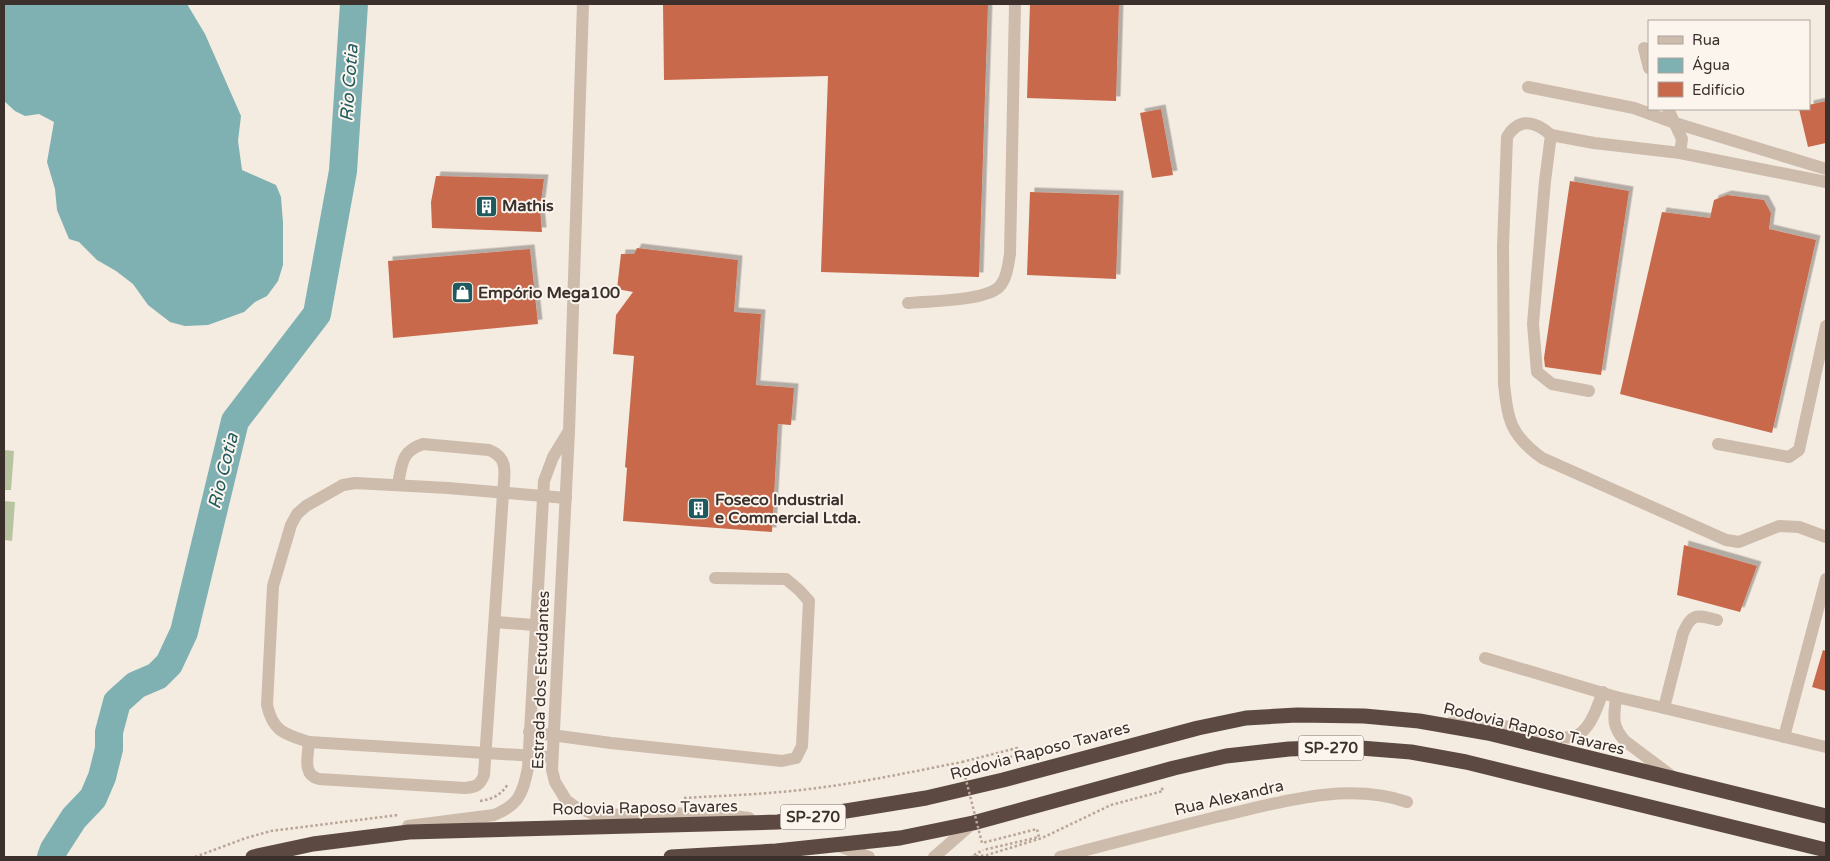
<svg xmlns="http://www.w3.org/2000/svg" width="1830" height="861" viewBox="0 0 1830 861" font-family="'Varela Round',sans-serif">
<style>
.green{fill:#b8c4a0}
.water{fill:#7fb0b2}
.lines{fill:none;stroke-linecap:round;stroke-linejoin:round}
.river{stroke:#7fb0b2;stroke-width:28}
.building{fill:#c8694b;filter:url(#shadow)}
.path{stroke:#b9a596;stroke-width:2.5;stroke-dasharray:2.5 2.5;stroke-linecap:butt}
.minor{stroke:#cdbbac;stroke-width:12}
.highway{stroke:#5c4a42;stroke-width:15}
.path-bridge{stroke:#b9a596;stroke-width:2.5;stroke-dasharray:2.5 2.5;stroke-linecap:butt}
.labels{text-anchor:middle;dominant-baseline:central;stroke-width:4;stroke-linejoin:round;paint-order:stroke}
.shield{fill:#fbf5ee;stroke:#756b66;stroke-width:1}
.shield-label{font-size:15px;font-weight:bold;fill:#3b302b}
.poi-label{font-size:16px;font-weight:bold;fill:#3b302b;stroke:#fbf5ee;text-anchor:start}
.street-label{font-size:16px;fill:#3b302b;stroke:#fbf5ee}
.water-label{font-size:18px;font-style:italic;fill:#1f5a5e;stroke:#fbf5ee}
</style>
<defs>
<filter id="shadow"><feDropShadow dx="4.5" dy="-4.5" stdDeviation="0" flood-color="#0004"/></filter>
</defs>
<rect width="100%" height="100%" fill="#f4ebe1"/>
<g class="green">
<polygon points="4,450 14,451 11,490 4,490"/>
<polygon points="4,501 15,502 12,541 4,540"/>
</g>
<polygon class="water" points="4,4 187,4 205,34 241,116 238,141 242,170 276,185 281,197 283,223 283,265 278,281 267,296 255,302 244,312 208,325 185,326 170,322 148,305 133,284 116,271 97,260 79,242 69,239 57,210 55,189 47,162 54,122 39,114 25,116 15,111 4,101"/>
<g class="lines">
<polyline class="river" points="51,857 54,849 74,818 93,798 102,777 109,749 109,732 117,702 136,685 157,676 169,664 184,632 235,421 317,314 343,171 354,4"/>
</g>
<g class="building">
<polygon points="663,4 988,4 979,277 821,272 828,76 664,80"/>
<polygon points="1030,4 1119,4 1116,101 1027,98"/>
<polygon points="1826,101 1826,143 1808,147 1799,109 1809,109 1809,105"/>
<polygon points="1161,109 1173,175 1152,178 1140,113"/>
<polygon points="436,176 544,179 540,209 542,232 432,228 431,202"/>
<polygon points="1570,181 1629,191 1601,375 1545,367 1544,358"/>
<polygon points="1030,192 1119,195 1116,279 1027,275"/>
<polygon points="1727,195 1764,200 1771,213 1769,229 1816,240 1772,433 1620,394 1662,212 1710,218 1714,200"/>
<polygon points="637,248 738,260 734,312 761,314 756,385 794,388 791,425 778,424 772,532 623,521 627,468 625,467 634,356 613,354 616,315 633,292 617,289 621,254 634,254"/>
<polygon points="530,249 538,324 393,338 388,261"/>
<polygon points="1684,545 1757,566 1740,612 1677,595"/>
<polygon points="1823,650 1826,651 1826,691 1812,687"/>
</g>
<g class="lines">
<g class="path">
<path d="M684,798c32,-2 64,-3 96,-6 61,-5 121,-18 182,-30"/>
<path d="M480,801c13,-2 21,-6 28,-17"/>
<polyline points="974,855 983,850"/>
<polyline points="195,857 246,838 271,831 398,815"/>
<polyline points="971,857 987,855 1042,838 1111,805 1163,791 1161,786"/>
</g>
<g class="minor">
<polyline points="583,4 569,431 552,770 555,782 566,800 574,806 596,815 710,813 749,818"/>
<polyline points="1644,48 1649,68"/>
<polyline points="1528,87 1634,108 1675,123 1826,169"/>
<path d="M1551,135c-16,-14 -32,-18 -44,2l-4,110 1,137c4,36 6,51 38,74l184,82 13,2 40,-16 20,1 27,10"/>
<polyline points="1680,153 1826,182"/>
<path d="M908,303c20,-2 77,-2 91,-16 8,-8 9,-22 11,-33l5,-250"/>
<polyline points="1589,391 1552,384 1537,372 1533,324 1545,181 1551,135 1594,143 1680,153 1682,139 1668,109"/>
<polyline points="1718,444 1789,457 1799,450 1826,326"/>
<polyline points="495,622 535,625"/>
<path d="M1485,658l131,39 48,11 19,-75c9,-21 14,-18 34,-13"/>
<path d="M1616,697c-2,19 -5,29 9,44l48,36"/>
<polyline points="1664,708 1826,747"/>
<path d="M1452,722l36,1 74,14c3,0 9,1 12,0 17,-7 23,-30 29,-45"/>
<polyline points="529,732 611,743 782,761 796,758 802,746 809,601 799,590 786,579 715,578"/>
<polyline points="1784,737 1826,579"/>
<path d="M309,742c-1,14 -7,33 10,37l146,9c10,-1 15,-2 19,-13l19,-281c1,-19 7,-36 -14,-44l-66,-6c-22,7 -21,21 -25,40"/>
<path d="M552,757l-243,-15c-24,-8 -36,-10 -42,-37l6,-119 18,-61 6,-11 9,-8 37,-21 12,-2 93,5 118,10"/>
<path d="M408,826l86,-11c25,-10 29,-22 34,-47l16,-287 9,-24 16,-26"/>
<polyline points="836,845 869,857"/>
<polyline points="934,857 973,823"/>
<path d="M1060,857c52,-14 104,-27 156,-40 62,-14 129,-36 191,-15"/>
</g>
<g class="highway">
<polyline points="253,857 313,844 409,832 778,822 926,798 1003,780 1198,728 1246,718 1297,715 1364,716 1419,721 1488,733 1826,816"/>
<polyline points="671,857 776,851 900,838 973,823 1174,768 1226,756 1289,749 1348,747 1411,752 1466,762 1826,850"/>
</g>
<polyline class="path-bridge" points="962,762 1017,748 1018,755 963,768 982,843 1037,829 1039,837 983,850"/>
</g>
<defs>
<symbol id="building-square" viewBox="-11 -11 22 22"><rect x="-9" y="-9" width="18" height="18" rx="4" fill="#1f5a5e" stroke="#fbf5ee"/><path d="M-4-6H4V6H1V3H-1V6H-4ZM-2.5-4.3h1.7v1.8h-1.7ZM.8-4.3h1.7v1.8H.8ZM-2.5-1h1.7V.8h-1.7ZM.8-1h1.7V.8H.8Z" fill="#fff"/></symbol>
<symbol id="shop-square" viewBox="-11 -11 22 22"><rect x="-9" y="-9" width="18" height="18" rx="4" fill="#1f5a5e" stroke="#fbf5ee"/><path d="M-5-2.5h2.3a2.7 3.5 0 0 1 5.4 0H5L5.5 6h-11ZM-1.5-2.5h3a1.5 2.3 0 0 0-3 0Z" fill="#fff"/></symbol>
</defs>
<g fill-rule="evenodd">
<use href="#building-square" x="474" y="194" width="25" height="25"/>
<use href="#shop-square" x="450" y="280" width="25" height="25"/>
<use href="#building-square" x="686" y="496" width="25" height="25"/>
</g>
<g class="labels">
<g class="shield">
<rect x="1298.5" y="735.5" width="65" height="25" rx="4"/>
<rect x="780.5" y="804.5" width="65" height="25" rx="4"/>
</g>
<g class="shield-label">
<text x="1331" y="748">SP-270</text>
<text x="813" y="817">SP-270</text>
</g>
<g class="poi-label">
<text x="502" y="206">Mathis</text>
<text x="478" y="293">Empório Mega100</text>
<text x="715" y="500">Foseco Industrial<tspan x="715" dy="18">e Commercial Ltda.</tspan></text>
</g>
<g class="street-label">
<text transform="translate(541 680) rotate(-88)">Estrada dos Estudantes</text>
<text transform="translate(1534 729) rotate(13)">Rodovia Raposo Tavares</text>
<text transform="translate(1040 751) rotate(-15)">Rodovia Raposo Tavares</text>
<text transform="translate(1229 798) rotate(-13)">Rua Alexandra</text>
<text transform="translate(645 808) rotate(-1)">Rodovia Raposo Tavares</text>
</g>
<g class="water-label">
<text transform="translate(349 83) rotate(-86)">Rio Cotia</text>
<text transform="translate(223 471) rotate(-76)">Rio Cotia</text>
</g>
</g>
<rect width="1830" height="861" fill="none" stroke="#3b302b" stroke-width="10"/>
<rect x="1648" y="20" width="162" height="90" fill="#fbf5ee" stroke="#aea6a0"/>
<rect x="1658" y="36" width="25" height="8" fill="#cdbbac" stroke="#aea6a0"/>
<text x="1692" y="45" font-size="15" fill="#3b302b">Rua</text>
<rect x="1658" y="58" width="25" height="15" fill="#7fb0b2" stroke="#aea6a0"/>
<text x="1692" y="70" font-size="15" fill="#3b302b">Água</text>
<rect x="1658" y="82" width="25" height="15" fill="#c8694b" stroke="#aea6a0"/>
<text x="1692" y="95" font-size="15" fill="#3b302b">Edifício</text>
</svg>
